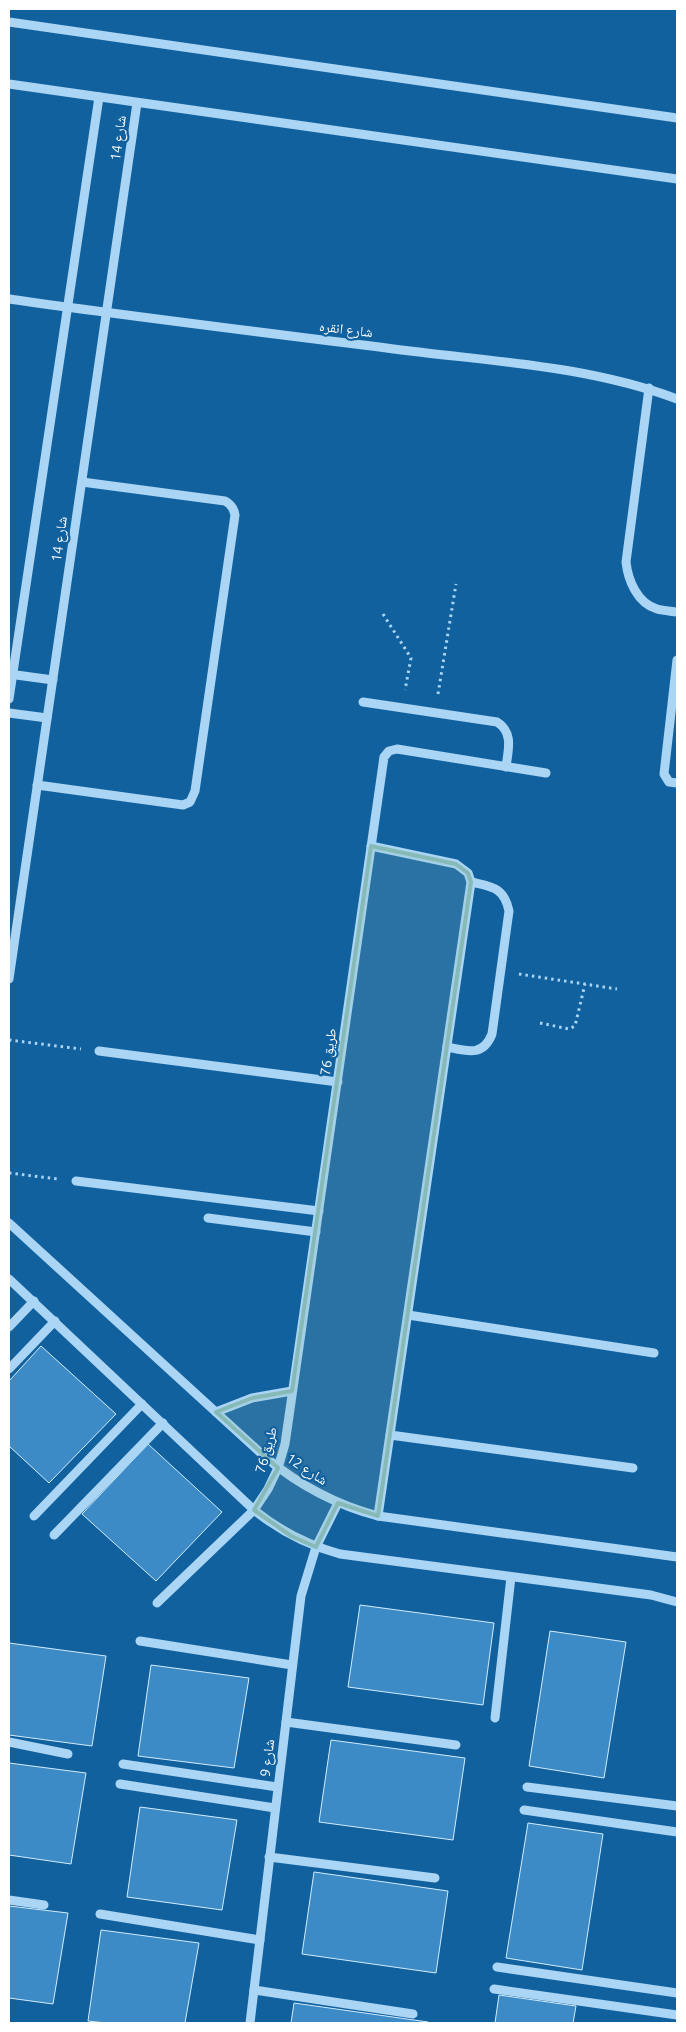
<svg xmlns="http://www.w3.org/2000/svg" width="686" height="2032" viewBox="0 0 686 2032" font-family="Ubuntu,'Noto Naskh Arabic',sans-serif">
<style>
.building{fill:#3c8bc6;stroke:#d2ecfe}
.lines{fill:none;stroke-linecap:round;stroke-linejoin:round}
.path{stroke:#aad5f4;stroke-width:3;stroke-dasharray:2.5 4;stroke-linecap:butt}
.minor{stroke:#aad5f4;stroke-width:9}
.marked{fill:#87bab6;fill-opacity:0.2;stroke:#87bab6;stroke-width:4;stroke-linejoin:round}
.labels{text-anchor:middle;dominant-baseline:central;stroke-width:4.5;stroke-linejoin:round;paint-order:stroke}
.street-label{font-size:14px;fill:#fff;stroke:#12619f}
</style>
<rect width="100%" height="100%" fill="#12619f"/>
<g class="building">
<polygon points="41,1346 116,1414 49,1483 9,1446 9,1381"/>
<polygon points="148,1444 222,1512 156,1581 82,1514"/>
<polygon points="360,1605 494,1623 483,1705 348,1687"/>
<polygon points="550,1631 626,1642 604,1778 529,1766"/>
<polygon points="9,1643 106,1656 92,1746 9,1735"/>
<polygon points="151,1665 249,1678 234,1768 138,1756"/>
<polygon points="331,1740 465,1758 453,1840 319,1822"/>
<polygon points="9,1763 86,1773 71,1864 9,1855"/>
<polygon points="140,1807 237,1820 222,1910 127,1897"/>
<polygon points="528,1823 603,1834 582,1970 506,1958"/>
<polygon points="314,1872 448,1891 436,1973 302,1954"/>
<polygon points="9,1906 68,1913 53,2004 9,1998"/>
<polygon points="101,1930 199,1943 185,2023 106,2023 88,2021"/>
<polygon points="499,1995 576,2006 573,2023 495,2023"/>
<polygon points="294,2003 428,2022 428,2023 291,2023"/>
</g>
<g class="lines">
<g class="path">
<polyline points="383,614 411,658 405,690"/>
<polyline points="438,694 456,584"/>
<polyline points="519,974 617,989"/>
<polyline points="540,1023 569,1029 575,1026 585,984"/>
<polyline points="9,1040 81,1049"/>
<polyline points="9,1173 58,1179"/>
</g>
<g class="minor">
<polyline points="9,22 677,118"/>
<polyline points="9,84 677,179"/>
<path d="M9,299c133,19 267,35 401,52 90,11 182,16 267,48"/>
<path d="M649,388l-23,174c2,18 11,41 31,47 7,2 14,2 20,3"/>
<polyline points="677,660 664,774 669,782 677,783"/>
<polyline points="9,674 53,680"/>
<polyline points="9,699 99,97"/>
<path d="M363,702l134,20c17,11 11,28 9,45"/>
<polyline points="9,713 47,718"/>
<path d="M37,785l146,20 7,-3 5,-11 40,-276c-1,-6 -4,-11 -10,-14l-143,-19"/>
<polyline points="371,846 456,864 468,873 471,882 378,1516"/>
<polyline points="9,979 137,103"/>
<path d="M447,1047c20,4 36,10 45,-13l17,-123c-5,-24 -17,-24 -38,-29"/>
<polyline points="99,1051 338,1082"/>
<polyline points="76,1181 319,1211"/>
<polyline points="208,1218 316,1232"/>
<path d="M9,1223l256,234c34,28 71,48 113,59l299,41"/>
<path d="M9,1279l245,231c26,21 53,35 86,44l311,41 26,7"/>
<polyline points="408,1315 654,1353"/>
<polyline points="9,1327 34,1301"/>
<polyline points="9,1369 55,1321"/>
<polyline points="216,1412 252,1398 292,1391"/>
<polyline points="390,1435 633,1468"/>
<polyline points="34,1516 142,1404"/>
<polyline points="54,1535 163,1423"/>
<polyline points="157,1603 254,1510 268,1489 278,1468 285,1444 384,757 389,751 397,749 546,773"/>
<polyline points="140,1641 292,1665"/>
<polyline points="495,1718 511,1577"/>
<polyline points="286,1722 456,1745"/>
<polyline points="9,1742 68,1754"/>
<polyline points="123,1764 277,1787"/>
<polyline points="120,1784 275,1808"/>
<polyline points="527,1787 677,1806"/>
<polyline points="524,1810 677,1832"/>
<polyline points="269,1857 435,1878"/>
<polyline points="9,1900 44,1905"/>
<polyline points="100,1914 260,1940"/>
<polyline points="497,1967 677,1993"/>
<polyline points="494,1989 677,2015"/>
<polyline points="254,1990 413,2014"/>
<polyline points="250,2023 301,1596 316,1547 338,1503"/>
</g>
</g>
<path class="marked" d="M371,846l85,18 12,9 3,9 -93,634 -40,-13 -22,44 -25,-11 -37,-26 24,-42 -62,-56 36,-14 40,-7z"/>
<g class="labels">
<g class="street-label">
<text transform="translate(118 138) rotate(-82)">شارع 14</text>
<text transform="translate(346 329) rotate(7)">شارع انقره</text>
<text transform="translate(59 539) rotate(-82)">شارع 14</text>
<text transform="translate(328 1052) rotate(-82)">طريق 76</text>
<text transform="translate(266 1450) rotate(-74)">طريق 76</text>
<text transform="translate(307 1469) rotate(33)">شارع 12</text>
<text transform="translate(267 1758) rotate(-83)">شارع 9</text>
</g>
</g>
<rect width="686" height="2032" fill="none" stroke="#ffffff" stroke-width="20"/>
</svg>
